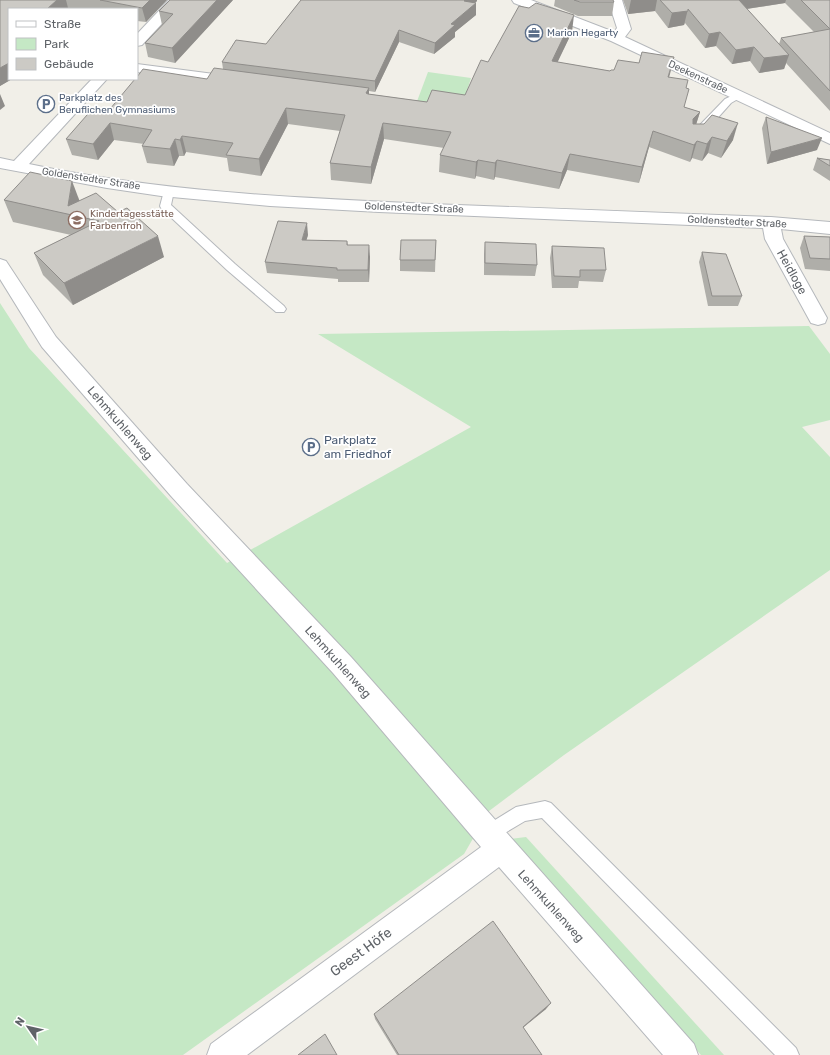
<svg xmlns="http://www.w3.org/2000/svg" width="830" height="1055" viewBox="0 0 830 1055" font-family="Rubik,sans-serif">
<style>
.green{fill:#c5e8c5}
.lines{fill:none;stroke-linecap:round;stroke-linejoin:round}
.service-casing{stroke:#b5b8bc;stroke-width:2}
.minor-casing{stroke:#b5b8bc;stroke-width:2}
.service{fill:#fff;fill-rule:evenodd}
.minor{fill:#fff;fill-rule:evenodd}
.wall{fill:#afaea9;fill-rule:evenodd}
.shaded-wall{fill:#8f8d8a}
.building{fill:#cccac5;stroke:#8f8d8a}
.labels{text-anchor:middle;dominant-baseline:central;stroke-width:3.5;stroke-linejoin:round;paint-order:stroke}
.far-service-label{font-size:10px;fill:#4e5e75;stroke:#fff;text-anchor:start}
.far-street-label{font-size:10px;fill:#5f6368;stroke:#fff}
.far-education-label{font-size:10px;fill:#785e54;stroke:#fff;text-anchor:start}
.street-label{font-size:12px;fill:#5f6368;stroke:#fff}
.service-label{font-size:12px;fill:#4e5e75;stroke:#fff;text-anchor:start}
.near-street-label{font-size:14px;fill:#5f6368;stroke:#fff}
</style>
<rect width="100%" height="100%" fill="#f1efe8"/>
<g class="green">
<polygon points="428,72 471,78 461,110 416,104"/>
<polygon points="0,303 29,348 227,563 471,427 318,334 809,326 830,354 830,420 802,427 830,457 830,570 564,755 489,811 464,854 183,1055 0,1055"/>
<polygon points="526,837 724,1055 701,1055 510,839"/>
</g>
<g class="lines">
<defs>
<g id="service">
<polygon points="738,93 743,96 731,103 706,131 698,131 697,129 698,127 725,99"/>
<polygon points="169,188 174,191 171,205 235,264 284,306 286,309 284,312 276,312 227,270 161,208 160,206 164,191"/>
<polygon points="545,801 551,803 796,1048 799,1055 775,1055 542,818 525,821 488,843 482,840 479,834 482,828 516,807"/>
</g>
<g id="minor">
<polygon points="169,0 184,0 142,45 137,46 137,34"/>
<polygon points="512,0 531,0 614,32 617,28 608,0 622,0 631,29 625,37 830,133 830,144 611,41 514,3"/>
<polygon points="137,64 237,77 242,78 244,81 242,84 237,85 137,72"/>
<path d="M92,79h15l-78,85c132,28 267,34 402,40 113,4 227,9 340,13l59,5v12l-49,-5 2,10 44,79 -2,5 -7,2 -7,-2 -46,-84 -2,-11 -384,-16 -109,-6 -109,-10 -54,-8 -107,-20v-10l14,3z"/>
<polygon points="0,259 6,261 56,337 187,484 351,657 694,1044 698,1055 663,1055 499,867 247,1055 207,1055 211,1044 481,847 333,673 171,496 42,347 0,279"/>
</g>
</defs>
<use href="#service" class="service-casing"/>
<use href="#minor" class="minor-casing"/>
<use href="#service" class="service"/>
<use href="#minor" class="minor"/>
</g>
<g class="wall">
<polygon points="0,0 167,0 146,22 137,21 137,9 75,9 68,8 67,9 9,9 12,79 0,86"/>
<polygon points="233,0 175,63 148,57 145,43 162,25 159,11"/>
<polygon points="301,0 477,0 477,1 475,3 476,3 476,15 455,32 455,37 434,54 399,42 375,92 369,91 369,94 427,102 465,95 488,62 572,32 557,62 610,71 669,77 686,88 684,107 700,112 696,124 733,140 721,158 708,153 702,161 692,158 690,162 649,147 639,183 567,170 559,189 495,177 494,180 476,176 475,179 439,172 440,155 444,148 384,139 371,184 331,180 330,163 340,131 288,124 261,176 229,171 227,158 186,152 184,156 179,156 174,166 147,163 142,146 144,144 114,140 98,160 72,155 66,139 110,109 207,79 223,69 222,62 266,44"/>
<polygon points="555,0 613,0 614,2 612,16 578,16 554,6"/>
<path d="M623,0h207v111l-44,-48 -2,6 -25,4 -9,-12 -18,3 -16,-18 -11,2 -20,-25 -1,2 -16,3 -13,-17 -27,3zM785,3l29,29 -33,6 -2,6 -32,-35z"/>
<polygon points="766,117 817,150 767,164 762,128"/>
<polygon points="817,158 830,160 830,181 813,170"/>
<polygon points="4,200 79,200 164,257 73,305 43,275 34,253 71,235 13,222"/>
<polygon points="308,235 306,240 347,241 348,245 370,257 369,282 338,282 338,279 267,273 265,262"/>
<polygon points="804,236 830,237 830,271 805,269 800,248"/>
<polygon points="436,240 435,272 400,271 400,260"/>
<polygon points="485,242 537,265 535,276 484,275 484,254"/>
<polygon points="552,246 606,270 603,282 579,281 578,288 552,288 550,258"/>
<polygon points="702,252 742,296 738,306 708,306 699,262"/>
<polygon points="546,1009 523,1027 542,1055 397,1055 375,1019 374,1014"/>
</g>
<g class="shaded-wall">
<polygon points="57,0 66,0 68,8 67,9 47,9"/>
<polygon points="150,0 167,0 146,22 142,8"/>
<polygon points="217,0 233,0 175,63 172,48"/>
<polygon points="465,0 477,0 477,1 463,12 464,1"/>
<polygon points="631,0 657,0 655,11 628,14"/>
<polygon points="735,0 786,0 785,3 732,11"/>
<polygon points="476,3 476,15 455,32 455,37 434,54 435,43 451,24"/>
<polygon points="688,9 684,25 668,28 672,13"/>
<polygon points="574,15 572,32 550,78 552,61"/>
<polygon points="399,30 399,42 375,92 375,81"/>
<polygon points="720,32 716,46 705,48 709,34"/>
<polygon points="754,47 750,61 732,64 736,50"/>
<polygon points="789,55 784,69 759,73 764,58"/>
<polygon points="674,57 670,74 664,94 668,77"/>
<polygon points="9,63 9,79 12,79 0,86 0,68"/>
<polygon points="369,88 369,104 366,93"/>
<polygon points="0,94 5,106 0,110"/>
<polygon points="286,108 288,124 261,176 259,159"/>
<polygon points="700,112 695,128 689,135 693,119"/>
<polygon points="110,123 114,140 98,160 93,144"/>
<polygon points="383,123 384,139 371,184 371,167"/>
<polygon points="738,123 733,140 721,158 727,141"/>
<polygon points="653,131 649,147 639,183 642,167"/>
<polygon points="182,136 186,152 184,156 180,140"/>
<polygon points="712,137 708,153 702,161 707,144"/>
<polygon points="822,138 817,150 767,164 771,152"/>
<polygon points="175,139 179,156 174,166 170,149"/>
<polygon points="697,141 692,158 690,162 694,145"/>
<polygon points="570,154 567,170 559,189 562,173"/>
<polygon points="478,160 476,176 475,179 476,162"/>
<polygon points="497,160 495,177 494,180 495,163"/>
<polygon points="72,181 80,202 68,206"/>
<polygon points="307,223 308,235 303,252 302,240"/>
<polygon points="158,236 164,257 73,305 64,283"/>
<polygon points="369,245 370,257 369,282 368,270"/>
<polygon points="551,1003 546,1009 519,1031 523,1027"/>
</g>
<g class="building">
<polygon points="0,0 57,0 47,9 9,9 9,63 0,68"/>
<polygon points="100,0 150,0 142,8"/>
<polygon points="170,0 217,0 172,48 145,43 173,14 159,11"/>
<polygon points="301,0 465,0 464,1 476,3 451,24 455,25 435,43 399,30 375,81 222,62 236,40 266,44"/>
<polygon points="574,0 613,0 614,2 580,2"/>
<polygon points="660,0 739,0 789,55 764,58 754,47 736,50 720,32 709,34 688,9 688,11 672,13"/>
<polygon points="801,0 830,0 830,29"/>
<polygon points="536,3 574,15 552,61 610,71 611,70 614,70 618,60 639,63 642,52 674,57 668,77 688,80 686,88 689,89 684,107 700,112 693,119 693,124 704,124 712,115 738,123 727,141 712,137 707,144 697,141 694,145 653,131 642,167 570,154 562,173 497,160 495,163 478,160 476,162 440,155 451,132 383,123 371,167 330,163 345,115 286,108 259,159 226,155 233,143 182,136 180,140 175,139 170,149 142,146 152,130 110,123 93,144 66,139 94,107 110,109 135,79 137,79 137,77 143,69 207,79 214,68 369,88 366,93 368,94 427,102 432,90 465,95 481,60 488,62 519,6 529,8"/>
<polygon points="830,29 830,91 781,38"/>
<polygon points="766,117 822,138 771,152"/>
<polygon points="817,158 830,160 830,166"/>
<polygon points="30,172 72,181 68,206 96,193 118,212 127,208 158,236 64,283 34,253 99,221 4,200"/>
<polygon points="278,221 307,223 302,240 347,241 347,245 369,245 368,270 337,270 337,268 265,262"/>
<polygon points="804,236 830,237 830,259 810,258"/>
<polygon points="401,240 436,240 435,260 400,260"/>
<polygon points="485,242 536,244 537,265 485,263"/>
<polygon points="552,246 604,248 606,270 580,270 580,277 554,276"/>
<polygon points="702,252 726,254 742,296 712,296"/>
<polygon points="493,921 551,1003 523,1027 542,1055 399,1055 374,1014"/>
<polygon points="325,1034 337,1055 298,1055"/>
</g>
<defs>
<symbol id="office-ring" viewBox="-11 -11 22 22"><circle r="9.5" fill="#fff" stroke="#5c6f8a" stroke-width="1.5"/><path d="M-6-3h4V-5.5h4V-3h4V5H-6ZM-1-4.5V-3h2v-1.5ZM-6 0V1H6V0Z" fill="#5c6f8a"/></symbol>
<symbol id="parking-ring" viewBox="-11 -11 22 22"><circle r="9.5" fill="#fff" stroke="#5c6f8a" stroke-width="1.5"/><path d="M-3.5-5.5H1a3.5 3.5 0 0 1 0 7H-1V5.5H-3.5ZM-1-3.4V-.6H.8a1.4 1.4 0 0 0 0-2.8Z" fill="#5c6f8a"/></symbol>
<symbol id="school-ring" viewBox="-11 -11 22 22"><circle r="9.5" fill="#fff" stroke="#8d6e63" stroke-width="1.5"/><path d="M0-5L7-2L0 1L-7-2ZM-4 1L0 2.5L4 1V4Q0 6-4 4Z" fill="#8d6e63"/></symbol>
</defs>
<g fill-rule="evenodd">
<use href="#office-ring" x="524" y="23" width="20" height="20"/>
<use href="#parking-ring" x="36" y="94" width="20" height="20"/>
<use href="#school-ring" x="67" y="210" width="20" height="20"/>
<use href="#parking-ring" x="301" y="437" width="20" height="20"/>
</g>
<g class="labels">
<g class="far-service-label">
<text x="547" y="33">Marion Hegarty</text>
<text x="59" y="98">Parkplatz des<tspan x="59" dy="12">Beruflichen Gymnasiums</tspan></text>
</g>
<g class="far-street-label">
<text transform="translate(698 77) rotate(25)">Deekenstraße</text>
<text transform="translate(91 179) rotate(9)">Goldenstedter Straße</text>
<text transform="translate(414 208) rotate(2)">Goldenstedter Straße</text>
<text transform="translate(737 222) rotate(3)">Goldenstedter Straße</text>
</g>
<g class="far-education-label">
<text x="90" y="214">Kindertagesstätte<tspan x="90" dy="12">Farbenfroh</tspan></text>
</g>
<g class="street-label">
<text transform="translate(792 272) rotate(61)">Heidloge</text>
<text transform="translate(120 423) rotate(49)">Lehmkuhlenweg</text>
<text transform="translate(338 662) rotate(48)">Lehmkuhlenweg</text>
<text transform="translate(551 906) rotate(48)">Lehmkuhlenweg</text>
</g>
<g class="service-label">
<text x="324" y="440">Parkplatz<tspan x="324" dy="14">am Friedhof</tspan></text>
</g>
<g class="near-street-label">
<text transform="translate(361 952) rotate(-36)">Geest Höfe</text>
</g>
</g>
<rect x="8" y="8" width="130" height="72" fill="#ffffff" stroke="#bfc1c3"/>
<rect x="16" y="21" width="20" height="6" fill="#ffffff" stroke="#bfc1c3"/>
<text x="44" y="28" font-size="12" fill="#5f6368">Straße</text>
<rect x="16" y="38" width="20" height="12" fill="#c5e8c5" stroke="#bfc1c3"/>
<text x="44" y="48" font-size="12" fill="#5f6368">Park</text>
<rect x="16" y="58" width="20" height="12" fill="#cccac5" stroke="#bfc1c3"/>
<text x="44" y="68" font-size="12" fill="#5f6368">Gebäude</text>
<g transform="translate(28 1027) rotate(304)" stroke="#ffffff" stroke-width="3" paint-order="stroke">
<path d="M0-3L7 15L0 10L-7 15Z" fill="#5f6368"/>
<text y="-6" font-size="11" font-weight="bold" text-anchor="middle" fill="#5f6368">N</text>
</g>
</svg>
